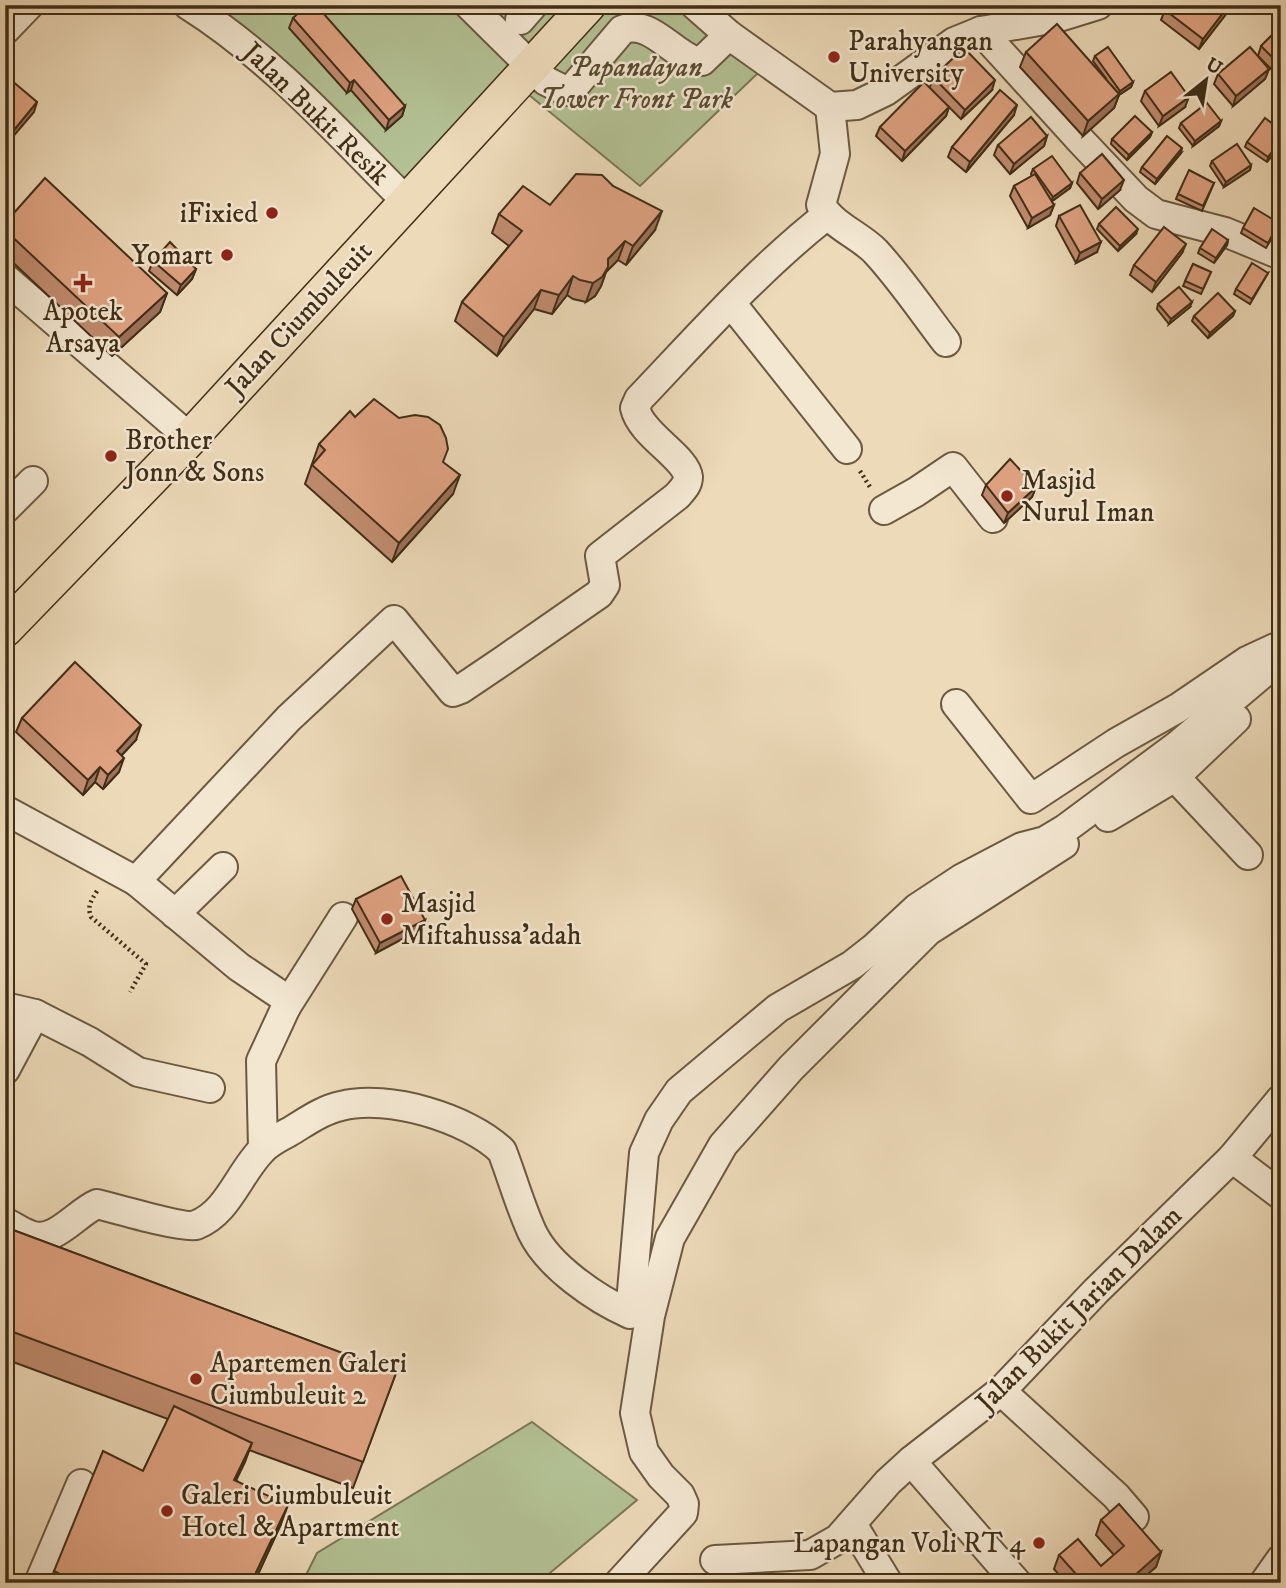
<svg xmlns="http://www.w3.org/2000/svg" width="1286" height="1588" viewBox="0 0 1286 1588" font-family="'IM FELL DW Pica',serif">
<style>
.park{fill:#b3c194;stroke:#7a7856;stroke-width:2}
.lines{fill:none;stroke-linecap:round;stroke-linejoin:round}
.minor-casing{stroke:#6b5940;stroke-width:32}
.major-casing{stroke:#402e17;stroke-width:38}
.path{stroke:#402e17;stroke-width:4.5;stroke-dasharray:2 3.5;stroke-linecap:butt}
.minor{stroke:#f3e7d2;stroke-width:28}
.major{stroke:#eddab9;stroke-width:35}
.wall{fill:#c18c70;stroke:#402e17;stroke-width:2}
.shaded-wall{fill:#9d725b;stroke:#402e17;stroke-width:2}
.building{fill:#e0a382;stroke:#402e17;stroke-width:2}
.poi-dot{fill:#8f2418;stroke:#f3e7d2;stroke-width:2.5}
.labels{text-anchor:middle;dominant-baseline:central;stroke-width:5;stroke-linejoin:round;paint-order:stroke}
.poi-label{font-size:28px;fill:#402e17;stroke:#f3e7d2;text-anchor:start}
.park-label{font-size:28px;font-style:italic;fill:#574b30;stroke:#f3e7d2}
.street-label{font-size:28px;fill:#402e17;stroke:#f3e7d2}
</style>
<rect width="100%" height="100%" fill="#eddab9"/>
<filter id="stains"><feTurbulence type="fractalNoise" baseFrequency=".00286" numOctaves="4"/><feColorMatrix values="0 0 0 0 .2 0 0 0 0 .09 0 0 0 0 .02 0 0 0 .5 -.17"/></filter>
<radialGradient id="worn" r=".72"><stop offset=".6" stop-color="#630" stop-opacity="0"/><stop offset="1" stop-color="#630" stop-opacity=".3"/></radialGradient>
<g class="park">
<polygon points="215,5 682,5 759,72 640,186 507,77 409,188 211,10"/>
<polygon points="532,1422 637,1500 538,1583 302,1583 317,1553"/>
</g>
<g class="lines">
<defs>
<g id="minor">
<path d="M188,5c84,53 150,128 219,197"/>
<path d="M469,5l77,76 20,10 6,-2 50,-59c26,-12 50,23 73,31h7l27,-26"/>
<polyline points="695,5 729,35 830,107 857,105 886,91 954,42 981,31 1056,18 1098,5"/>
<polyline points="520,20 533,5"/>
<polyline points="5,30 29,5"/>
<polyline points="981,31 1081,141 1136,199 1156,214 1225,232 1281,255"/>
<path d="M830,107l5,47 -14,51c11,20 38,30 54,46 26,28 48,61 71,91"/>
<polyline points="5,278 190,438"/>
<polyline points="731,303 847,449"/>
<polyline points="5,509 33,481"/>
<polyline points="884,510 916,492 953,467 993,518"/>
<polyline points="956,704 1031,799 1116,743 1178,708 1247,661 1275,648"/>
<polyline points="1175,777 1248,855"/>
<polyline points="5,810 136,881 239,967 285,998 286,1007 261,1061 263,1148"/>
<polyline points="1108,817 1175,777 1236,719"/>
<path d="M136,881l153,-163 105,-98 59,72 8,-3 43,-29 95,-66 6,-9 -5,-29 77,-60c5,-6 11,-11 11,-19 -2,-20 -47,-42 -53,-69l4,-9c60,-63 119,-130 188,-184"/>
<polyline points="175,914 223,867"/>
<polyline points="5,1007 35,1014"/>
<polyline points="286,1007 343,917"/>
<polyline points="5,1070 35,1014 90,1042 138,1072 210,1088"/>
<polyline points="1232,1158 1281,1195"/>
<path d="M5,1222c8,4 16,10 25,13 24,10 46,-22 67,-31 16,4 88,25 99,21 32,-12 43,-52 66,-75 7,-8 18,-13 27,-18 17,-10 33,-22 52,-26 47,-12 127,12 161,45 10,26 18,55 30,81 16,34 64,67 98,82l14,-161 15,-33 20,-29 99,-83 74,-43 23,-18 42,-39 44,-29 61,-32 23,-6 20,-12 113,-84 103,-87"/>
<polyline points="1001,1391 1116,1496 1134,1517"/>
<polyline points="911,1461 1017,1583"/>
<polyline points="852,1524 888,1583"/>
<polyline points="715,1560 810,1555 838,1539 888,1482 911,1461 1001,1391 1096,1291 1232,1158 1281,1099"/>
<polyline points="39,1583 81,1484"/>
<polyline points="619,1583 683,1513 684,1504 680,1495 661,1476 644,1452 635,1413 650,1316 670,1238 723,1145 791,1068 928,931 1064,844"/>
<polyline points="1264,1583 1281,1559"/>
</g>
<polyline id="major" points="5,629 190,438 588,5"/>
</defs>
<use href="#minor" class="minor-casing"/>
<use href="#major" class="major-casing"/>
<g class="path">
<polyline points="860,471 870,487"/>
<path d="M97,891c-6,10 -10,15 -6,26l55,47 -16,28"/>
</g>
<use href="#minor" class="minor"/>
<use href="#major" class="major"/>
</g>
<g class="wall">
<polygon points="1169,5 1233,5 1199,49 1161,20 1165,10"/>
<polygon points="293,18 405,106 402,116 386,130 351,90 347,93 289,28"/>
<polygon points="1281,26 1281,79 1258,56 1261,46"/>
<polygon points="1026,52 1105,77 1093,61 1095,56 1133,82 1131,87 1119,95 1114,108 1083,136 1020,67"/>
<polygon points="1269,69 1265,79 1233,106 1214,84 1218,74"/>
<polygon points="933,77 992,90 961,119 949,107 946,116 902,161 876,136 880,127 930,87"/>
<polygon points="1145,91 1185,107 1159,126 1141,101"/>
<polygon points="1014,115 966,172 948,157 952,147"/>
<polygon points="1221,121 1219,126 1193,146 1179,128 1181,123"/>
<polygon points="1281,130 1281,144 1267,162 1245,147 1247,142"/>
<polygon points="1152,132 1150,137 1127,160 1111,144 1112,139"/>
<polygon points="1047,136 1044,146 1010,174 994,155 998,145"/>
<polygon points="1181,153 1155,184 1140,172 1142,167"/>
<polygon points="1212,161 1251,165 1250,170 1224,187 1210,166"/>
<polygon points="1033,169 1072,183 1070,188 1051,201 1054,205 1050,215 1028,228 1010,196 1014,186 1032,176 1031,174"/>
<polygon points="1080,173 1120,190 1098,209 1077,183"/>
<polygon points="1214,183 1202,211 1176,199 1178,194"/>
<polygon points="1281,196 1281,211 1275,208"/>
<polygon points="550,205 655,230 626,265 618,260 606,272 601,286 595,296 586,302 573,299 567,295 552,314 534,309 497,356 455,321 462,302 509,246 492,233 499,214"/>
<polygon points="1059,216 1097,252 1076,263 1056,226"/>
<polygon points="5,223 167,293 160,312 112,356 5,255"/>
<polygon points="1099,224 1136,234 1118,251 1097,229"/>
<polygon points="1243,228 1278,228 1266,248 1241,233"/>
<polygon points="1281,231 1281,245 1275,240 1277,235"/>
<polygon points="1228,240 1227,245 1214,263 1198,253 1200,248"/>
<polygon points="1182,253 1152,292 1130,275 1134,265"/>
<polygon points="153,261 196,269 192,279 177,295 149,271"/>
<polygon points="1193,264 1211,272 1201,294 1183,286"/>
<polygon points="1268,273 1250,304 1234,294 1236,289"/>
<polygon points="1158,304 1190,307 1169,324 1157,309"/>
<polygon points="1235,311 1233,316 1208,338 1192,321 1194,316"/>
<polygon points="355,417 453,494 392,562 305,484 319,444"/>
<polygon points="986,485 1036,487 1032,497 1004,523 982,495"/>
<polygon points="22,718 136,740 122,755 119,772 103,789 95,782 83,795 16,732"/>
<polygon points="356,899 425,920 421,929 376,953 352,909"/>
<polygon points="5,1227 396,1373 353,1488 249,1450 236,1480 281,1524 254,1583 49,1583 54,1571 143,1471 168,1419 5,1359"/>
<polygon points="1101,1520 1161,1552 1156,1567 1137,1583 1066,1583 1054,1569 1059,1555 1101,1566 1114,1555 1096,1535"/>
</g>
<g class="shaded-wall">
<polygon points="1229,5 1233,5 1199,49 1203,39"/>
<polygon points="1269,69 1265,79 1233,106 1236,96"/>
<polygon points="354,80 351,90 347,93 350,83"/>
<polygon points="995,80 992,90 961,119 965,110"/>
<polygon points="1133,82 1131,87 1119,95 1114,108 1083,136 1088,121 1118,94 1120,91"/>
<polygon points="1189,97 1185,107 1159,126 1163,116"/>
<polygon points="37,102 34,112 5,146 5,141"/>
<polygon points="1017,105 1014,115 966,172 970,162"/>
<polygon points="405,106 402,116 386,130 389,120"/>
<polygon points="949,107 946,116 902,161 905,151"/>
<polygon points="1221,121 1219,126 1193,146 1195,141"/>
<polygon points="1152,132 1150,137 1127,160 1129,155"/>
<polygon points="1047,136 1044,146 1010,174 1014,164"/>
<polygon points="1281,141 1281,144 1267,162 1268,157"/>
<polygon points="1182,148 1181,153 1155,184 1157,179"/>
<polygon points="1251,165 1250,170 1224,187 1226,182"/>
<polygon points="1124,180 1120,190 1098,209 1102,199"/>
<polygon points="1072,183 1070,188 1051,202 1053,197"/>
<polygon points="1054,205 1050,215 1028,228 1032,218"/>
<polygon points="662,211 655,230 626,265 633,246"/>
<polygon points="1138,229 1136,234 1118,251 1120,246"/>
<polygon points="1228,240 1227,245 1214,263 1216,258"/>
<polygon points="625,241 618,260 606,272 601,286 595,296 586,302 593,283 608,259"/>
<polygon points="1101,242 1097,252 1076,263 1080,253"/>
<polygon points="1186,244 1182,253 1152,292 1156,282"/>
<polygon points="196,269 192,279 177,295 181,285"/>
<polygon points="573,276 567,295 552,314 559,295"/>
<polygon points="541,290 534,309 497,356 504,337"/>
<polygon points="167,293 160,312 112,356 119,337"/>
<polygon points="1192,302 1190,307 1169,324 1171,319"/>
<polygon points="1235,311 1233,316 1208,338 1210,333"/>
<polygon points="460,475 453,494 392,562 399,543"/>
<polygon points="1036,487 1032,497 1004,523 1008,513"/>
<polygon points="141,725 136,740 112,765 117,751"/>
<polygon points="124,758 119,772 103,789 108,775"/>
<polygon points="100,767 95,782 83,795 88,780"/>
<polygon points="425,920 421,929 376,953 380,943"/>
<polygon points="252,1443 245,1462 227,1499 234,1480"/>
<polygon points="288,1505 281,1524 254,1583 251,1583"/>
<polygon points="1161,1552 1156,1567 1137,1583 1126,1583"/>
</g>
<g class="building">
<polygon points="307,5 316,5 405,106 389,120 354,80 350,83 293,18"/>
<polygon points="1169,5 1229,5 1203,39 1165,10"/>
<polygon points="1057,24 1119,94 1088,121 1026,52"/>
<polygon points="1281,26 1281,66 1261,46"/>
<polygon points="1108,47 1133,82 1120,91 1095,56"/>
<polygon points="1250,47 1269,69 1236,96 1218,74"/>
<polygon points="964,48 995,80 965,110 933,77"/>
<polygon points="1171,72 1189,97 1163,116 1145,91"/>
<polygon points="11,80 37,102 5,141 5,87"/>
<polygon points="924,82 949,107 905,151 880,127"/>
<polygon points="1000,90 1017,105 970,162 952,147"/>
<polygon points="1207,103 1221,121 1195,141 1181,123"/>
<polygon points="1135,116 1152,132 1129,155 1112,139"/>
<polygon points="1031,117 1047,136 1014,164 998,145"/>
<polygon points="1265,118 1281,130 1281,141 1268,157 1247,142"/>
<polygon points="1167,136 1182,148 1157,179 1142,167"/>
<polygon points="1237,144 1251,165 1226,182 1212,161"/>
<polygon points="1102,154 1124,180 1102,199 1080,173"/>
<polygon points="1052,156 1072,183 1053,197 1033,169"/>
<polygon points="1189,170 1214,183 1203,206 1178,194"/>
<polygon points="576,174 602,175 613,186 662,211 633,246 625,241 608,259 608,267 602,277 593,283 580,280 573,276 559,295 541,290 504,337 462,302 522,231 499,214 523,186 550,205"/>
<polygon points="1035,174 1054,205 1032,218 1014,186"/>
<polygon points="45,178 167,293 119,337 5,230 5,223"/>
<polygon points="1080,205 1101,242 1080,253 1059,216"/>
<polygon points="1116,207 1138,229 1120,246 1099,224"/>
<polygon points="1254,208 1279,223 1268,243 1243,228"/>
<polygon points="1164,227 1186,244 1156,282 1134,265"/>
<polygon points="1212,229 1228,240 1216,258 1200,248"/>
<polygon points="170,242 196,269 181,285 153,261"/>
<polygon points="1252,263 1268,273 1252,299 1236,289"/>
<polygon points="1193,264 1211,272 1203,289 1185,281"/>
<polygon points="1179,287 1192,302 1171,319 1158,304"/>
<polygon points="1218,293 1235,311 1210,333 1194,316"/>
<polygon points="374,399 399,418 415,415 428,417 440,425 446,438 448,449 443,462 460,475 399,543 312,465 325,450 319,444 350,411 355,417"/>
<polygon points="1010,459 1036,487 1008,513 986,485"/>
<polygon points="75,662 141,725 117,751 124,758 108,775 100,767 88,780 22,718"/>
<polygon points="401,876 425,920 380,943 356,899"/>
<polygon points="5,1227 396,1373 363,1462 5,1329"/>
<polygon points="174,1406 252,1443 234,1480 288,1505 251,1583 77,1583 54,1571 103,1451 143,1471"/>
<polygon points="1119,1504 1161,1552 1126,1583 1084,1583 1059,1555 1078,1539 1101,1566 1124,1546 1101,1520"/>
</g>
<g class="poi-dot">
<circle cx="834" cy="57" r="7"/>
<circle cx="272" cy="213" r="7"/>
<circle cx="227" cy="255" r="7"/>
<path d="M79.5 272.5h7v7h7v7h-7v7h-7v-7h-7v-7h7z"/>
<circle cx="111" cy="456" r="7"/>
<circle cx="1007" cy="496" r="7"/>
<circle cx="387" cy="919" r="7"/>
<circle cx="196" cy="1379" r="7"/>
<circle cx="167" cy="1511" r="7"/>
<circle cx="1039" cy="1543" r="7"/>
</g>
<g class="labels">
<g class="poi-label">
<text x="848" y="41">Parahyangan<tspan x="848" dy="32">University</tspan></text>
<text x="258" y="213" text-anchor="end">iFixied</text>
<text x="213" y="255" text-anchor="end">Yomart</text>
<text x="83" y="311" text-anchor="middle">Apotek<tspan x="83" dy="32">Arsaya</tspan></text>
<text x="125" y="440">Brother<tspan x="125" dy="32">Jonn &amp; Sons</tspan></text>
<text x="1021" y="480">Masjid<tspan x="1021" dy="32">Nurul Iman</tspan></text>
<text x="401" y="903">Masjid<tspan x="401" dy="32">Miftahussa'adah</tspan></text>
<text x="210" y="1363">Apartemen Galeri<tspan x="210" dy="32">Ciumbuleuit 2</tspan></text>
<text x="181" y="1495">Galeri Ciumbuleuit<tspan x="181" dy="32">Hotel &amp; Apartment</tspan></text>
<text x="1025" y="1543" text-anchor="end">Lapangan Voli RT 4</text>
</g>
<g class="park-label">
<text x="636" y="67">Papandayan<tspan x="636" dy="32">Tower Front Park</tspan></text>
</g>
<g class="street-label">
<text transform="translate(316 114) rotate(44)">Jalan Bukit Resik</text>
<text transform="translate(299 319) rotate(-47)">Jalan Ciumbuleuit</text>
<text transform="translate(1079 1309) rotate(-45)">Jalan Bukit Jarian Dalam</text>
</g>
</g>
<rect width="1286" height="1588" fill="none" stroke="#eddab9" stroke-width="28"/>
<rect x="7" y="7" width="1272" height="1574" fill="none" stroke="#402e17" stroke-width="3.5"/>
<rect x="14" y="14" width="1258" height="1560" fill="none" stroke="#402e17" stroke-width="2"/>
<g transform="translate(1206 80) rotate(30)" stroke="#f3e7d2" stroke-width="5" paint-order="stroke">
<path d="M0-5L12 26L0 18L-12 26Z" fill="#402e17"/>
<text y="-10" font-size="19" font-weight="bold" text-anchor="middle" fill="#402e17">U</text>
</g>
<rect width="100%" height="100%" filter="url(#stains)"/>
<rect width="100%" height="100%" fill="url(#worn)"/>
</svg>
